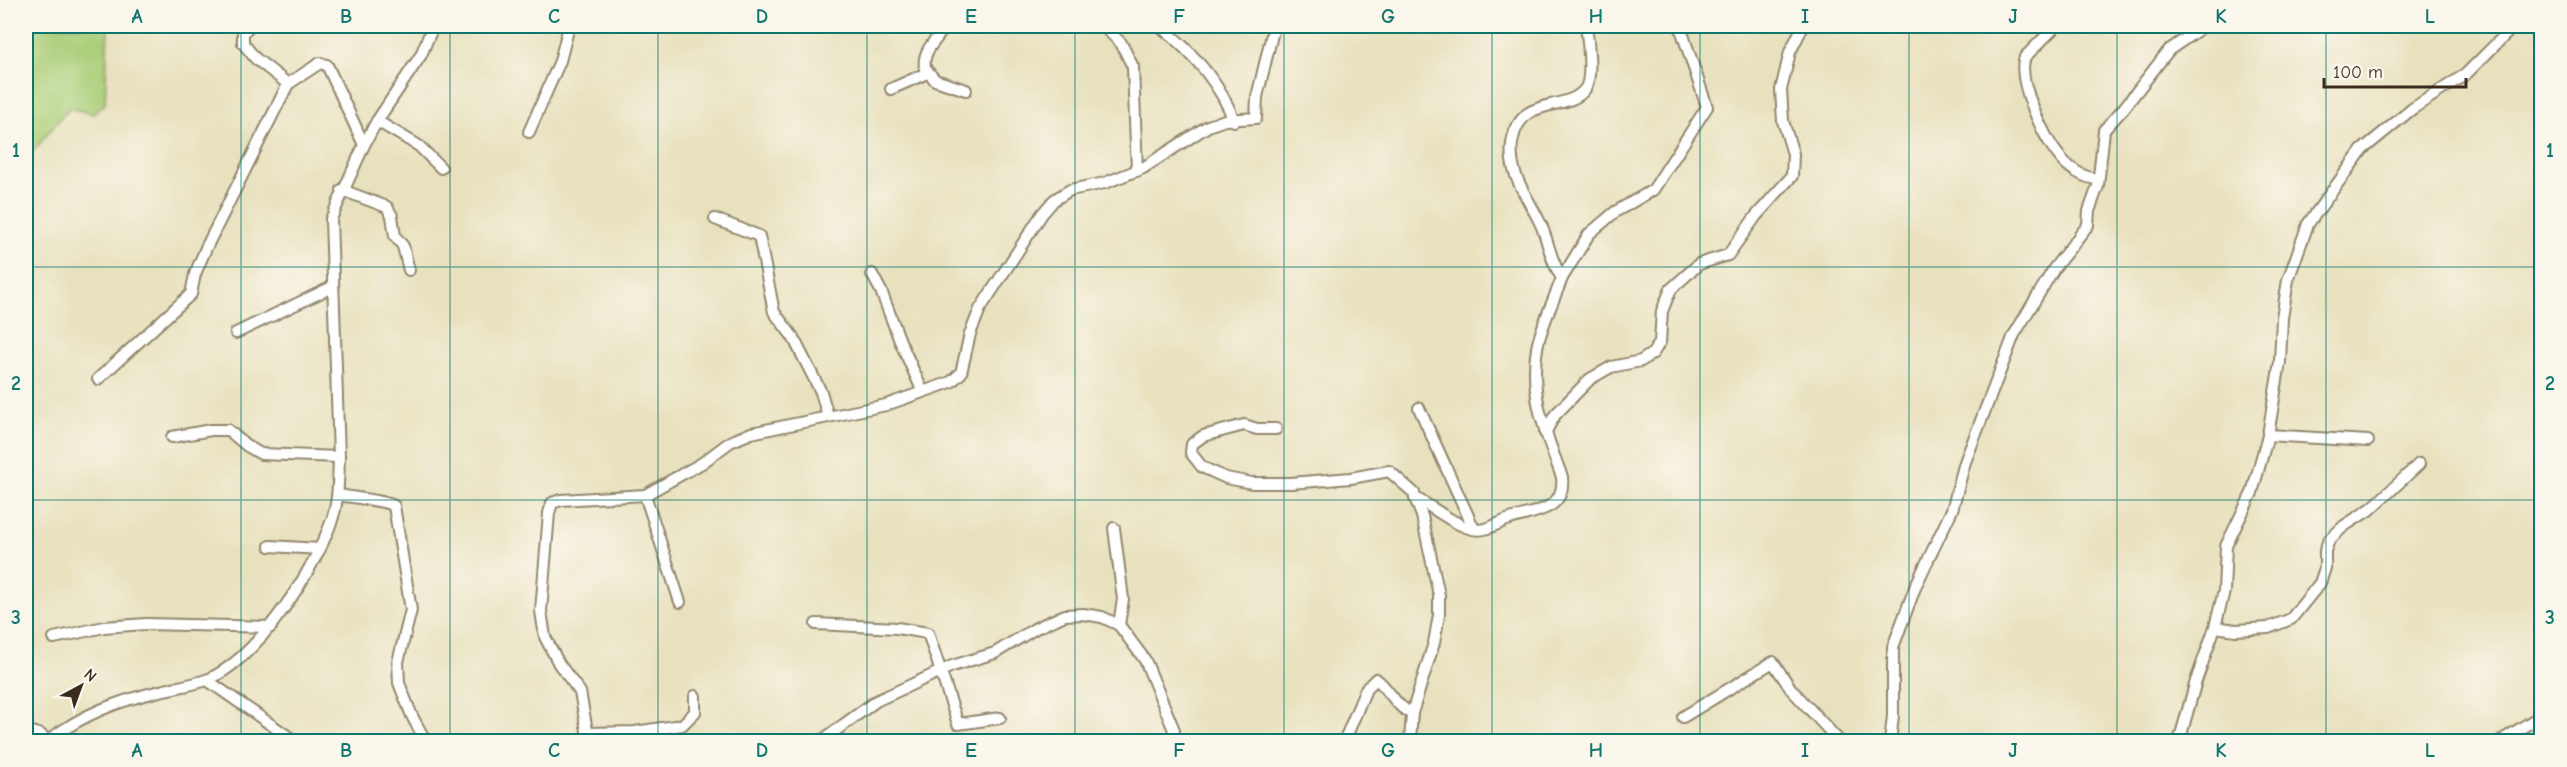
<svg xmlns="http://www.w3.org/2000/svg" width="2567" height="767" viewBox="0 0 2567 767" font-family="'Comic Neue',sans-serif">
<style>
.green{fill:#a9ce77;stroke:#727c4a;stroke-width:1.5}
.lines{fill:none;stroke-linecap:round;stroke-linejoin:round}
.street-casing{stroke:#92866e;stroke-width:14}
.street{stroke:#fff;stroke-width:10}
.grid{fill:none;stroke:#0f766e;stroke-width:1.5;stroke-opacity:0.55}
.neatline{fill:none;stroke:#0f766e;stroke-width:2}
.grid-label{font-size:20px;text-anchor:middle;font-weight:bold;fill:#0f766e}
</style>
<rect width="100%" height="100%" fill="#fbf7ec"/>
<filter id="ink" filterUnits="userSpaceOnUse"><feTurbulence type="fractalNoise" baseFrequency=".0167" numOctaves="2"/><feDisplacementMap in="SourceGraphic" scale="12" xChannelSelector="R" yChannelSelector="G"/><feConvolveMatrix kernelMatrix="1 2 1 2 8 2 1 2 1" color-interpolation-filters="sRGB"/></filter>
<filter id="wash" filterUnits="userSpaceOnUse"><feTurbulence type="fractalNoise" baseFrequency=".008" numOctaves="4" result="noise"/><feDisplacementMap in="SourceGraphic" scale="24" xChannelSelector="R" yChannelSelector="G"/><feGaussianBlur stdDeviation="1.35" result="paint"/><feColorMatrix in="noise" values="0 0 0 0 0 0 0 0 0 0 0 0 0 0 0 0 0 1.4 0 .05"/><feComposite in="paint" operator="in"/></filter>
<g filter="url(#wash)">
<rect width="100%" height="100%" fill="#e8e1be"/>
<polygon class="green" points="26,26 108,26 105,104 93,114 69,108 26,160"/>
</g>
<g filter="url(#ink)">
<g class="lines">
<defs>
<g id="street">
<polyline points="249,26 243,33 243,43 255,58 288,84"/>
<path d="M945,26c-8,15 -23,23 -20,42l10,12 31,10"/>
<polyline points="1103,26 1121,43 1133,67 1137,171"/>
<path d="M1160,26c31,25 60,56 74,95"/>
<path d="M2056,26l-31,31c-9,22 19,81 34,99 9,12 24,22 39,23"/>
<polyline points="891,89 927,73"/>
<polyline points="377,121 419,146 441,168"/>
<polyline points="529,132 560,61 569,26"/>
<polyline points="342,190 387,207 392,216 395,236 403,246 409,270"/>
<polyline points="715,219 759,236 774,312 793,337 821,392 828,416"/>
<polyline points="872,274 881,291 900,341 923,392"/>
<polyline points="1562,278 1589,234 1615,212 1653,190 1707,107 1680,26"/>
<polyline points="236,333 332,287"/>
<polyline points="98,379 191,294 195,274 206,248 288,84 320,63 327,65 364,145"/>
<polyline points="1419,408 1474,529"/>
<polyline points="1276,429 1257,429 1244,425 1203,436 1192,444 1191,453 1202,467 1226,478 1252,483 1291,483 1351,478 1389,471 1414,493 1415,498"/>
<polyline points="1545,433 1555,415 1590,379 1611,367 1641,361 1653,353 1660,342 1662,311 1671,289 1699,264 1728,255 1756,216 1792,176 1793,154 1783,121 1781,90 1790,52 1803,26"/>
<polyline points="2268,435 2368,441"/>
<polyline points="172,437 211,430 228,430 247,446 261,454 339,457"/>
<path d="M338,495c11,2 50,6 56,11l17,104 -13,52 1,21 13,33 14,26"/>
<polyline points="645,495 680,602"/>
<polyline points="1114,528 1123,599 1119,625"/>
<polyline points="270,546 320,549"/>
<polyline points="816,624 897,628 928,633 958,724 1000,718"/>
<polyline points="2215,627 2236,630 2268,628 2291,619 2320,583 2325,568 2325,551 2329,540 2344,526 2372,508 2419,464"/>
<polyline points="54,638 104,627 146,624 271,627"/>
<polyline points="207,680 296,742"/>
<polyline points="1683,717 1773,662 1791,689 1840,742"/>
<polyline points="26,730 41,735 49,742"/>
<polyline points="588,733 635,732 682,725 695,712 695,696"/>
<path d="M49,740c34,-26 69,-39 111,-49 15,-4 34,-6 49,-12 50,-23 105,-108 123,-159 7,-20 6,-42 7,-63l-8,-238 33,-74 13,-24 44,-66 12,-29"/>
<polyline points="589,742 580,692 559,664 545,637 541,611 549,513 552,503 561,500 645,495 702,463 730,442 751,433 886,405 951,382 961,373 970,334 980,309 1042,214 1054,200 1070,190 1105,183 1143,168 1208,126 1225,120 1256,118 1257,97 1274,26"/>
<polyline points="820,742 876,701 952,666 995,653 1036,628 1065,615 1083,614 1102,617 1119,625 1145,660 1174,730"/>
<path d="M1344,742l22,-53 10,-10c13,9 20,29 36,34"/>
<path d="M1410,742l2,-29 22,-70 5,-28v-20l-17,-79 -7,-18c19,9 37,26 57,31 14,3 24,-5 35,-9 25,-9 59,-8 55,-43 -16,-43 -33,-82 -25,-129 4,-22 17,-48 25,-70 -11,-16 -13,-33 -20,-51 -13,-30 -37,-54 -29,-89 2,-10 6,-17 14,-24 16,-12 46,-8 58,-25 8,-10 3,-50 1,-63"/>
<polyline points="1890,742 1893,716 1893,647 1916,585 1952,510 1965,462 2014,335 2055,267 2088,225 2089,211 2098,186 2104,130 2124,108 2169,50 2201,28"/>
<polyline points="2179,742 2196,681 2215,627 2224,591 2226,546 2252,493 2268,435 2280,362 2282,318 2288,280 2308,224 2362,150 2412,109 2466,74 2514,26"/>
<polyline points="2499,742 2542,715"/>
</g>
</defs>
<use href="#street" class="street-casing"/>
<use href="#street" class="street"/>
</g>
</g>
<path class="grid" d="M241,26v716M450,26v716M658,26v716M867,26v716M1075,26v716M1284,26v716M1492,26v716M1700,26v716M1909,26v716M2117,26v716M2326,26v716M26,267h2516M26,500h2516"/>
<rect width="2567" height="767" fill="none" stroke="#fbf7ec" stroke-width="66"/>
<g transform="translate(81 686) rotate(41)" stroke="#fbf7ec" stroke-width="4.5" paint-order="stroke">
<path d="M0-4.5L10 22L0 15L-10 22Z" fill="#3b2a1e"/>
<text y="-9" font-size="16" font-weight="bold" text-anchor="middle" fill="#3b2a1e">N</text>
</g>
<path d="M2324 78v9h142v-9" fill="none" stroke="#3b2a1e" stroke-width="3"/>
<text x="2333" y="78" font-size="18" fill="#3b2a1e" stroke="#fbf7ec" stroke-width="4.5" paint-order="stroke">100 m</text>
<rect x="33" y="33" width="2501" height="701" class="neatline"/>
<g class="grid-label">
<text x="137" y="23">A</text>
<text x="346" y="23">B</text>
<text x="554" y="23">C</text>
<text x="762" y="23">D</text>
<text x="971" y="23">E</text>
<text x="1179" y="23">F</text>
<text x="1388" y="23">G</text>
<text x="1596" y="23">H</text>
<text x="1805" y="23">I</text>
<text x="2013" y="23">J</text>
<text x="2221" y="23">K</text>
<text x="2430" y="23">L</text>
<text x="16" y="157">1</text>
<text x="2550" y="157">1</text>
<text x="16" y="390">2</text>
<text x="2550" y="390">2</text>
<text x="16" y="624">3</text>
<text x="2550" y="624">3</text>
<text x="137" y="757">A</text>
<text x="346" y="757">B</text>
<text x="554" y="757">C</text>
<text x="762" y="757">D</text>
<text x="971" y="757">E</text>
<text x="1179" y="757">F</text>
<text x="1388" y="757">G</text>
<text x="1596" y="757">H</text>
<text x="1805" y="757">I</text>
<text x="2013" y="757">J</text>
<text x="2221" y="757">K</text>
<text x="2430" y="757">L</text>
</g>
</svg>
